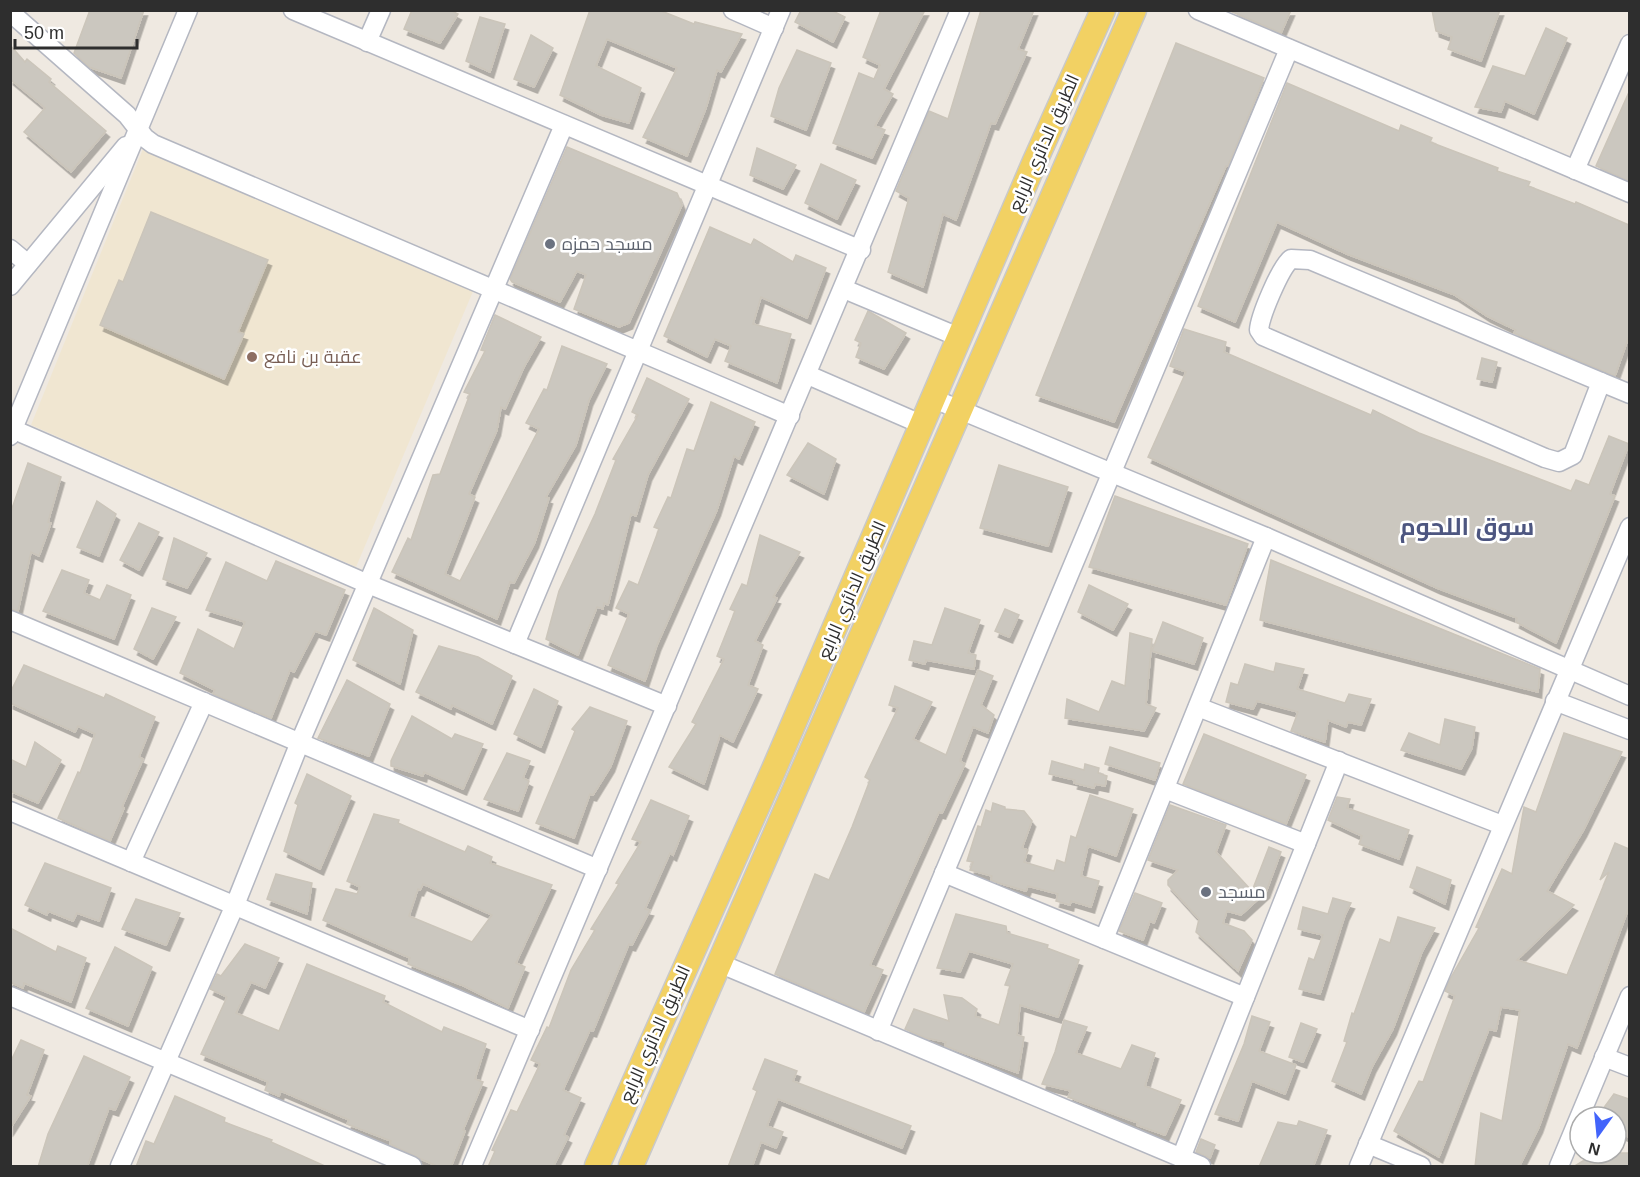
<svg xmlns="http://www.w3.org/2000/svg" width="1640" height="1177" viewBox="0 0 1640 1177" font-family="Helvetica,Cairo,sans-serif">
<style>
.education{fill:#f0e6d1}
.building{fill:#cbc7bf;stroke:#cbc5ba;stroke-width:1.5;fill-rule:evenodd;filter:url(#shadow)}
.lines{fill:none;stroke-linecap:round;stroke-linejoin:round}
.minor-casing{stroke:#b4b7c1;stroke-width:21}
.major-casing{stroke:#c9c9c9;stroke-width:27}
.minor{stroke:#fff;stroke-width:18}
.major{stroke:#f2d163;stroke-width:24}
.worship-dot{fill:#6b7280;stroke:#fff;stroke-width:2}
.education-dot{fill:#8d6e63;stroke:#fff;stroke-width:2}
.labels{text-anchor:middle;dominant-baseline:central;stroke-width:5;stroke-linejoin:round;paint-order:stroke}
.street-label{font-size:18px;fill:#2e2e2e;stroke:#fff}
.worship-label{font-size:18px;fill:#5b616d;stroke:#fff;text-anchor:start}
.education-label{font-size:18px;fill:#785e54;stroke:#fff;text-anchor:start}
.district-label{font-size:24px;font-weight:bold;fill:#4d5680;stroke:#fff}
</style>
<defs>
<filter id="shadow"><feDropShadow dx="3.5" dy="6" stdDeviation="0" flood-color="#0004"/></filter>
</defs>
<rect width="100%" height="100%" fill="#efe9e1"/>
<polygon class="education" points="143,149 474,289 356,567 31,425"/>
<g class="building">
<polygon points="90,10 144,10 121,78 89,67 74,53"/>
<polygon points="412,10 450,10 458,14 440,43 404,29"/>
<polygon points="590,10 659,10 694,24 695,22 742,34 721,72 717,70 706,108 687,156 643,137 677,68 607,39 596,66 641,88 629,123 601,115 560,95"/>
<polygon points="801,10 831,10 845,17 833,42 795,22"/>
<polygon points="881,10 925,10 884,89 893,94 875,126 885,130 872,158 833,143 859,73 874,79 880,65 863,57"/>
<polygon points="981,10 1034,10 1018,49 1027,52 995,124 991,123 956,220 943,214 923,287 888,272 909,198 896,191 929,111 948,119"/>
<polygon points="1228,10 1291,10 1281,33"/>
<polygon points="1432,10 1500,10 1481,61 1448,49 1452,37 1436,31"/>
<polygon points="480,17 505,24 490,72 466,61"/>
<polygon points="1546,28 1567,38 1534,114 1505,101 1501,112 1475,107 1493,66 1525,76"/>
<polygon points="531,35 553,48 534,87 514,79"/>
<polygon points="1176,43 1264,78 1228,166 1226,166 1114,422 1036,395"/>
<polygon points="10,45 25,62 27,59 51,79 49,82 106,131 71,172 24,132 45,108 10,79"/>
<polygon points="797,50 831,63 806,130 771,116 779,88"/>
<polygon points="1287,83 1399,131 1401,125 1432,138 1430,142 1498,168 1497,171 1530,182 1528,186 1575,204 1576,202 1629,225 1629,336 1615,376 1514,333 1516,330 1487,316 1455,295 1347,254 1277,222 1235,322 1198,306"/>
<polygon points="1629,92 1629,181 1596,166"/>
<polygon points="567,147 677,193 682,205 629,323 619,327 574,309 586,275 577,271 560,302 512,282 510,279"/>
<polygon points="757,148 796,165 783,189 750,175"/>
<polygon points="821,164 856,180 837,219 805,203"/>
<polygon points="151,212 268,260 238,332 244,334 224,379 100,325 119,280 123,282"/>
<polygon points="710,227 751,245 754,239 793,262 796,255 826,268 807,318 761,297 753,324 791,334 777,383 725,361 731,346 715,339 707,357 664,336"/>
<polygon points="868,311 906,333 884,369 856,357 861,343 855,340"/>
<polygon points="495,315 541,337 524,367 505,409 501,407 497,430 469,494 475,497 445,574 460,581 539,429 526,423 544,389 547,390 562,346 607,364 589,400 576,445 546,497 549,498 535,542 514,583 510,582 497,619 392,572 408,538 411,540 433,475 440,474 470,394 464,392 485,351 481,350"/>
<polygon points="1184,329 1226,342 1224,352 1371,415 1373,410 1419,433 1571,491 1576,480 1589,485 1609,436 1629,444 1610,494 1615,496 1556,643 1516,622 1517,618 1437,588 1148,457 1186,372 1170,366"/>
<polygon points="1482,358 1497,362 1492,382 1477,379"/>
<polygon points="647,378 689,399 648,475 636,516 631,514 608,605 604,603 603,609 597,607 578,655 546,639 559,591 595,514 616,460 613,459 638,415 632,412"/>
<polygon points="711,402 755,422 739,459 734,456 717,510 657,645 645,681 608,665 629,614 616,608 629,581 638,585 659,529 654,527 668,497 671,498 687,449 694,451"/>
<polygon points="808,443 836,459 824,494 787,475"/>
<polygon points="28,463 61,477 48,522 51,523 39,556 31,552 18,611 10,609 10,514"/>
<polygon points="999,465 1068,487 1048,546 980,528"/>
<polygon points="1115,496 1248,544 1226,605 1089,567"/>
<polygon points="97,501 116,514 99,556 77,547"/>
<polygon points="139,523 159,532 139,570 120,560"/>
<polygon points="760,535 800,552 773,597 777,598 755,641 763,645 748,685 758,689 733,742 720,735 704,784 669,767 696,724 692,722 724,659 717,656 735,611 730,609 742,584 747,586"/>
<polygon points="174,538 207,553 187,588 163,579"/>
<polygon points="1271,560 1540,669 1538,692 1260,620"/>
<polygon points="276,561 345,590 326,635 315,631 294,672 290,670 271,718 213,694 215,690 180,673 198,629 234,649 245,622 206,610 226,562 267,581"/>
<polygon points="62,570 89,580 84,593 100,600 107,585 131,595 114,639 43,611"/>
<polygon points="1089,585 1128,604 1113,630 1078,612"/>
<polygon points="152,608 176,617 153,659 134,649"/>
<polygon points="374,608 413,630 400,684 353,660"/>
<polygon points="945,608 980,620 968,653 976,655 974,669 926,660 925,664 909,660 914,641 932,645"/>
<polygon points="1005,609 1019,615 1009,637 995,631"/>
<polygon points="1163,622 1203,638 1194,664 1152,651"/>
<polygon points="1130,633 1152,639 1146,704 1156,708 1144,731 1065,718 1067,699 1099,712 1112,681 1125,686"/>
<polygon points="439,646 478,657 512,676 492,724 452,705 451,709 416,692"/>
<polygon points="1276,663 1304,669 1297,689 1345,703 1349,694 1371,699 1361,725 1348,722 1346,727 1328,720 1325,742 1291,731 1298,712 1257,701 1253,709 1226,702 1231,683 1238,685 1245,664 1274,672"/>
<polygon points="24,665 104,698 106,694 155,717 139,757 143,759 122,807 124,808 110,841 58,818 78,772 80,773 95,734 78,726 75,732 10,703 10,693"/>
<polygon points="978,670 993,676 981,705 994,715 988,733 973,727 960,761 965,764 942,813 939,812 870,965 883,970 864,1012 775,974 815,874 829,880 852,827 870,780 865,777 898,708 889,705 895,686 932,702 913,739 946,755"/>
<polygon points="347,680 390,704 369,756 318,738"/>
<polygon points="534,689 558,701 541,747 514,734"/>
<polygon points="590,707 627,721 611,766 593,795 590,794 574,838 536,823 575,731 572,729"/>
<polygon points="412,716 452,739 455,734 483,744 463,789 424,772 423,776 391,766 391,761"/>
<polygon points="1445,719 1475,727 1472,748 1461,769 1401,750 1409,733 1440,745"/>
<polygon points="1564,733 1622,752 1583,831 1547,891 1574,905 1517,960 1567,975 1609,872 1600,880 1615,843 1629,849 1629,907 1577,1048 1568,1044 1539,1127 1519,1167 1475,1167 1481,1113 1502,1121 1520,1010 1501,1007 1496,1031 1489,1029 1439,1157 1394,1131 1419,1081 1423,1082 1455,996 1445,991 1450,979 1479,928 1476,927 1502,869 1512,874 1524,807 1536,812"/>
<polygon points="1204,734 1306,775 1286,824 1183,784"/>
<polygon points="35,742 61,760 38,803 10,791 10,759 26,767"/>
<polygon points="1110,747 1160,763 1155,780 1105,764"/>
<polygon points="507,753 530,761 523,778 529,781 518,811 484,799"/>
<polygon points="1052,761 1084,770 1085,764 1099,768 1098,773 1107,776 1105,786 1095,784 1094,788 1074,783 1075,780 1049,774"/>
<polygon points="307,774 351,796 320,869 284,851 298,805 295,803"/>
<polygon points="1090,795 1133,809 1116,856 1088,846 1081,876 1099,881 1091,907 1071,901 1070,905 1056,901 1058,894 1028,886 1026,891 999,883 991,880 992,876 970,870 973,862 967,861 978,826 981,827 986,810 991,812 993,803 1005,807 1005,809 1024,811 1032,821 1022,848 1028,850 1024,862 1054,871 1057,860 1065,863 1071,836 1076,838"/>
<polygon points="1337,797 1350,799 1347,808 1409,830 1399,859 1359,844 1362,836 1328,820"/>
<polygon points="651,800 689,816 673,855 670,853 645,909 650,910 632,945 629,944 593,1031 590,1030 563,1090 581,1098 564,1135 568,1137 553,1167 488,1167 495,1151 492,1150 511,1110 517,1112 540,1064 531,1060 547,1027 549,1028 571,970 595,930 591,929 619,884 616,883 641,842 632,839"/>
<polygon points="1170,805 1226,825 1216,852 1252,891 1269,847 1281,852 1266,892 1241,915 1227,911 1223,923 1244,931 1252,940 1238,971 1196,932 1199,919 1168,885 1168,880 1178,870 1148,860"/>
<path d="M374,814l25,6 -1,3 67,29 3,-6 24,11 -2,6 62,22 -36,78 9,4 -17,41 -44,-22 -56,-22 2,-6 -87,-38 13,-31 21,5 3,-7 -13,-6zM423,884l69,31 -20,27 -63,-26 9,-27 2,1z"/>
<polygon points="45,863 111,888 99,921 77,913 73,921 48,911 47,915 25,905"/>
<polygon points="1417,867 1451,880 1445,904 1410,887"/>
<polygon points="276,874 312,883 307,914 267,899"/>
<polygon points="1135,893 1162,903 1154,923 1150,921 1143,940 1119,931"/>
<polygon points="1333,898 1351,903 1345,915 1320,994 1299,989 1309,958 1314,960 1323,935 1298,929 1303,907 1328,914"/>
<polygon points="136,899 180,913 166,945 122,929"/>
<polygon points="956,914 1006,926 1007,933 1048,945 1047,948 1079,960 1058,1017 1020,1005 1017,1035 1024,1037 1018,1073 945,1046 946,1042 926,1038 905,1029 914,1009 949,1021 944,995 962,998 977,1009 975,1016 999,1025 1010,986 1005,985 1013,964 969,951 960,972 937,968"/>
<polygon points="1398,917 1435,928 1422,952 1393,1029 1372,1067 1361,1094 1332,1081 1347,1042 1344,1041 1352,1013 1354,1014 1380,939 1390,943"/>
<polygon points="10,928 56,952 58,946 86,958 71,1002 24,983 23,988 10,982"/>
<polygon points="245,944 279,958 265,988 251,982 236,1013 279,1031 307,964 385,996 383,1002 442,1032 444,1027 486,1044 475,1079 483,1082 463,1130 465,1131 451,1167 439,1167 421,1159 390,1144 391,1141 347,1124 349,1120 281,1091 279,1096 265,1090 268,1082 201,1054 227,997 210,989 217,974 221,976"/>
<polygon points="115,947 152,967 128,1026 86,1008"/>
<polygon points="1252,1016 1270,1022 1259,1051 1296,1065 1285,1094 1252,1081 1238,1121 1215,1114 1244,1044"/>
<polygon points="1064,1020 1087,1027 1076,1053 1121,1069 1132,1045 1155,1053 1145,1086 1181,1100 1165,1135 1137,1125 1138,1123 1068,1097 1071,1091 1042,1084 1055,1052"/>
<polygon points="1301,1023 1317,1029 1303,1062 1289,1057"/>
<polygon points="21,1040 44,1050 27,1095 31,1096 10,1129 10,1063"/>
<polygon points="84,1056 130,1077 115,1110 109,1108 87,1167 38,1167 48,1134"/>
<polygon points="765,1059 797,1071 793,1081 911,1126 902,1148 778,1099 767,1126 783,1132 776,1148 761,1142 752,1167 728,1167 757,1091 753,1089"/>
<polygon points="1614,1094 1629,1099 1629,1137 1616,1132 1616,1117 1597,1117"/>
<polygon points="175,1096 225,1118 224,1122 272,1140 271,1142 327,1167 136,1167 146,1141 154,1144"/>
<polygon points="1299,1121 1327,1130 1313,1167 1259,1167 1278,1122 1297,1126"/>
<polygon points="1201,1139 1215,1145 1210,1158 1196,1152"/>
<polygon points="1596,1153 1629,1153 1629,1167 1573,1167"/>
</g>
<g class="lines">
<defs>
<g id="minor">
<polyline points="293,10 861,250"/>
<polyline points="733,10 774,28"/>
<polyline points="1198,10 1630,193"/>
<polyline points="10,12 127,115 145,138 153,144 790,416"/>
<polyline points="367,42 381,10"/>
<polyline points="1575,170 1630,44"/>
<polyline points="10,249 28,264"/>
<path d="M1291,259l19,1 291,122 -28,73 -14,7 -14,-4 -282,-122 -4,-6c1,-14 21,-62 32,-71z"/>
<polyline points="10,286 126,146"/>
<polyline points="844,289 961,338"/>
<polyline points="808,375 923,425"/>
<polyline points="1601,382 1630,394"/>
<polyline points="934,399 1266,537 1630,696"/>
<polyline points="10,428 368,584 667,706"/>
<polyline points="10,436 188,10"/>
<polyline points="10,620 598,869"/>
<polyline points="515,644 781,10"/>
<polyline points="1555,701 1630,730"/>
<polyline points="1198,707 1502,825"/>
<polyline points="1165,789 1306,844"/>
<polyline points="10,811 530,1030"/>
<polyline points="131,862 204,702"/>
<polyline points="944,873 1245,997"/>
<polyline points="1104,939 1266,537"/>
<polyline points="721,964 1201,1166"/>
<polyline points="10,996 412,1166"/>
<polyline points="878,1031 1289,49"/>
<polyline points="1604,1057 1630,1067"/>
<polyline points="1368,1144 1421,1166"/>
<polyline points="1181,1158 1339,761"/>
<polyline points="120,1166 235,905 300,742 564,125"/>
<polyline points="472,1166 960,10"/>
<polyline points="1359,1166 1630,527"/>
<polyline points="1559,1166 1630,996"/>
</g>
<g id="major">
<polyline points="597,1166 774,769 1035,161 1103,10"/>
<polyline points="631,1166 1134,10"/>
</g>
</defs>
<use href="#minor" class="minor-casing"/>
<use href="#major" class="major-casing"/>
<use href="#minor" class="minor"/>
<use href="#major" class="major"/>
</g>
<g class="worship-dot">
<circle cx="550" cy="244" r="6"/>
<circle cx="1206" cy="892" r="6"/>
</g>
<circle class="education-dot" cx="252" cy="357" r="6"/>
<g class="labels">
<g class="street-label">
<text transform="translate(1044 143) rotate(-66)">الطريق الدائري الرابع</text>
<text transform="translate(852 590) rotate(-67)">الطريق الدائري الرابع</text>
<text transform="translate(655 1034) rotate(-66)">الطريق الدائري الرابع</text>
</g>
<g class="worship-label">
<text x="562" y="244">مسجد حمزه</text>
<text x="1218" y="892">مسجد</text>
</g>
<g class="education-label">
<text x="264" y="357">عقبة بن نافع</text>
</g>
<g class="district-label">
<text x="1467" y="526">سوق اللحوم</text>
</g>
</g>
<rect width="1640" height="1177" fill="none" stroke="#2e2e2e" stroke-width="24"/>
<g transform="translate(1598 1135) rotate(195)"><circle r="28" fill="#ffffff" stroke="#ababab" stroke-width="1.5"/>
<path d="M0-4.5L10 22L0 15L-10 22Z" fill="#4264fb"/>
<text y="-9" font-size="16" font-weight="bold" text-anchor="middle" fill="#2e2e2e">N</text>
</g>
<path d="M15 39v9h122v-9" fill="none" stroke="#2e2e2e" stroke-width="3"/>
<text x="24" y="39" font-size="18" fill="#2e2e2e" stroke="#ffffff" stroke-width="4.5" paint-order="stroke">50 m</text>
</svg>
